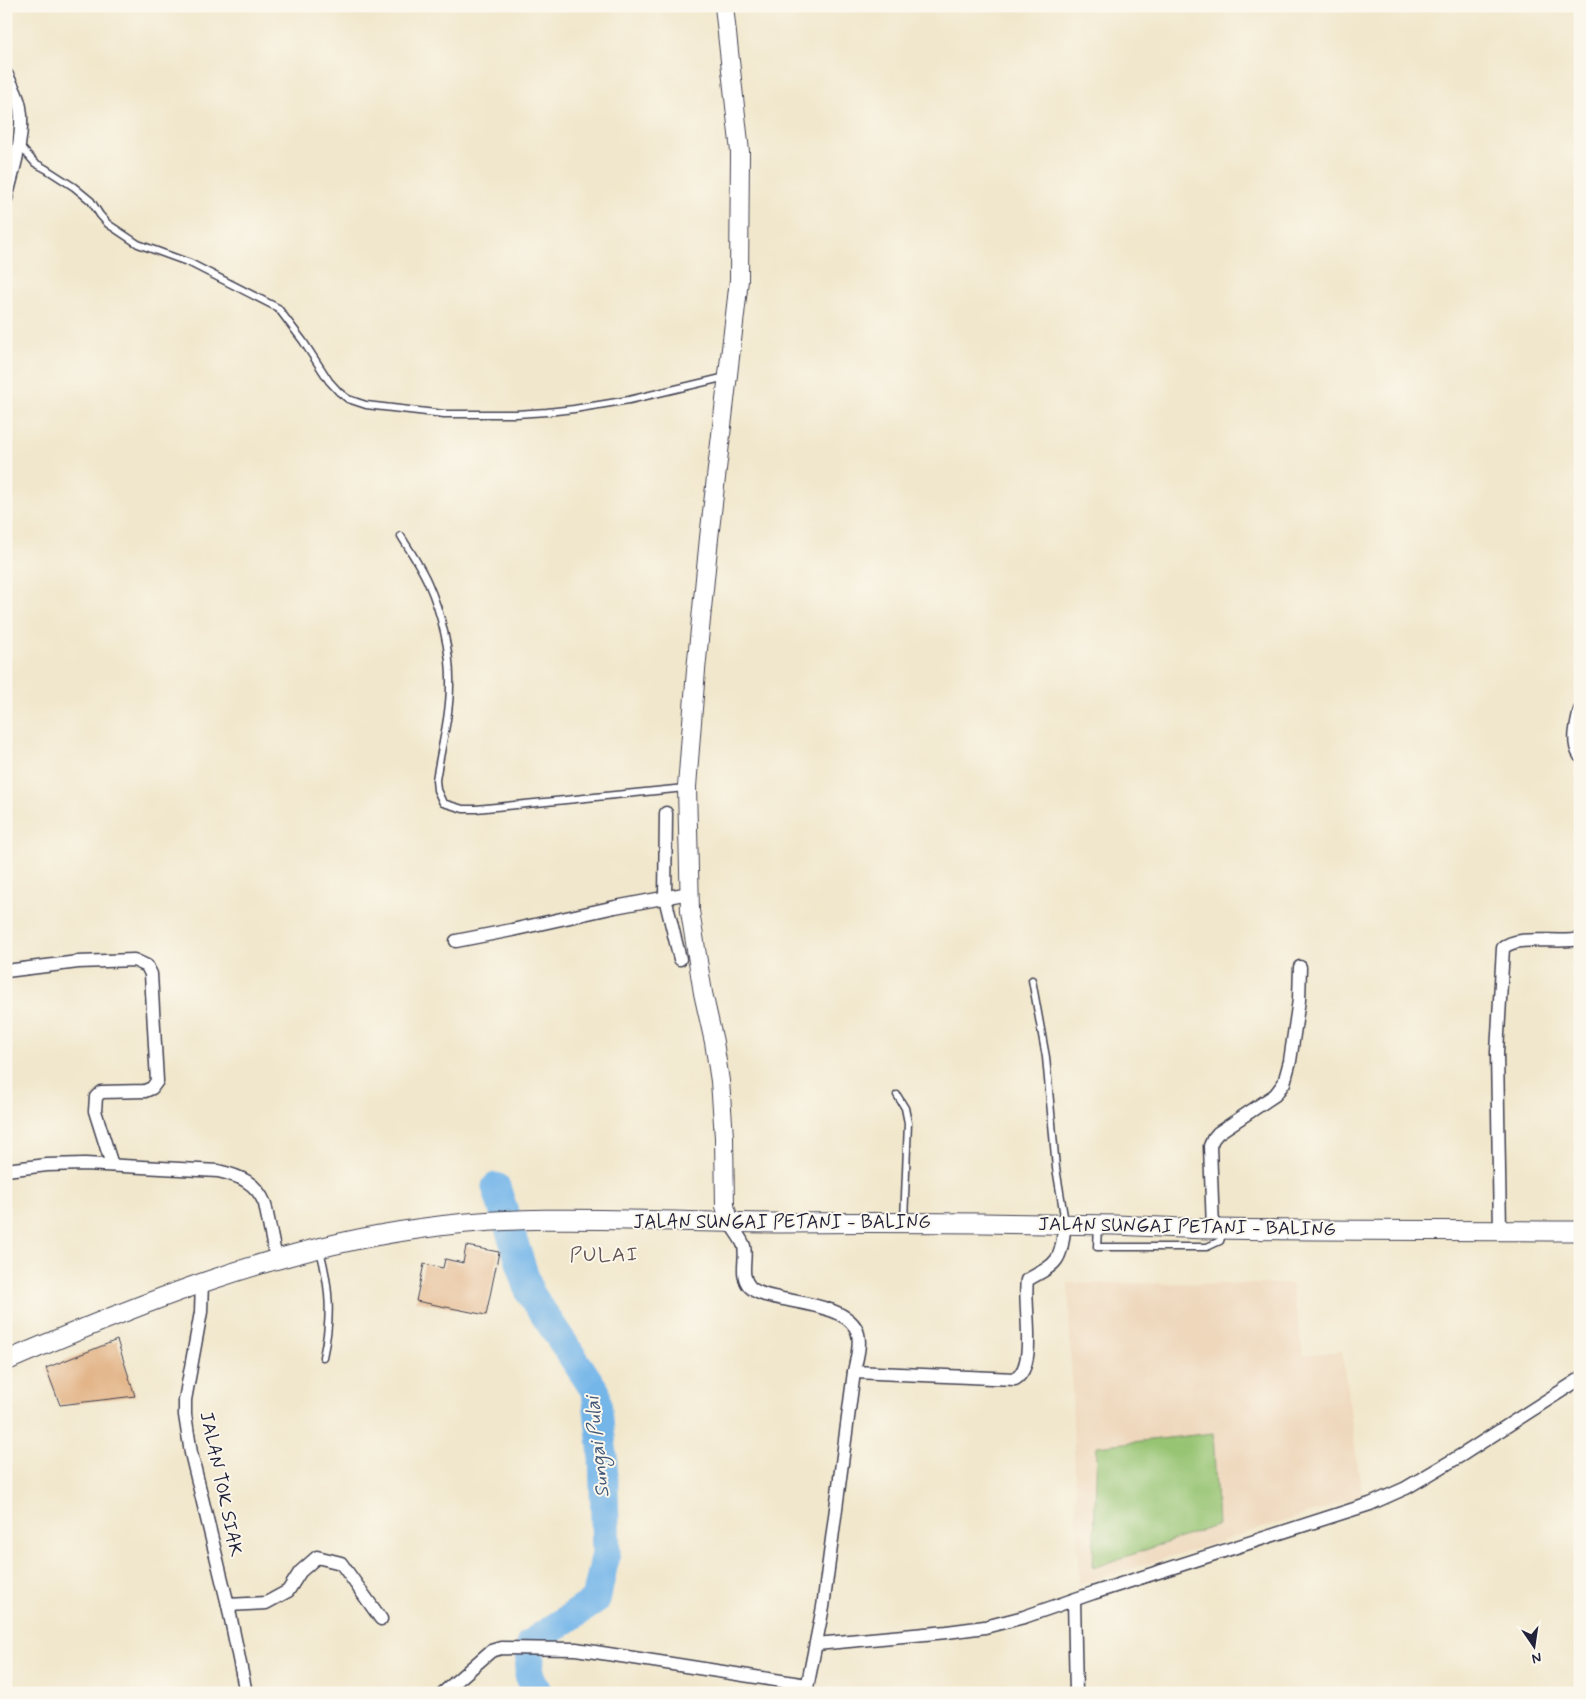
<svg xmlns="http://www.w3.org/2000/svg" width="1586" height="1699" viewBox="0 0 1586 1699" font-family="Mynerve,sans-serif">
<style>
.built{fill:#eed7bb}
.green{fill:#97c473;stroke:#5c7357}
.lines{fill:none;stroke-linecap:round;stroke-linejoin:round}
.river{stroke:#75b6e9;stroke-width:29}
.building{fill:#e2b386}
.lane-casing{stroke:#414051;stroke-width:9}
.street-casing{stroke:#414051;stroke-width:15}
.secondary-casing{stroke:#414051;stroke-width:20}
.primary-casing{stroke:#414051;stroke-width:21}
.lane{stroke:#fff;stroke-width:6}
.street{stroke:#fff;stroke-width:12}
.secondary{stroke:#fff;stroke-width:18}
.primary{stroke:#fff;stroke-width:19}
.labels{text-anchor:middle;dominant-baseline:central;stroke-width:4;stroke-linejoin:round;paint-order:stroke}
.street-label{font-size:19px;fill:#22223b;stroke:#fbf7ec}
.water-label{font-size:20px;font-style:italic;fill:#3f5678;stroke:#fbf7ec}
.quarter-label{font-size:21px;letter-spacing:1px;fill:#655555;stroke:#fbf7ec}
</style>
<rect width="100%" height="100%" fill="#fbf7ec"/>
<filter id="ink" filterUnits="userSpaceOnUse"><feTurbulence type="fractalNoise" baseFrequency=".02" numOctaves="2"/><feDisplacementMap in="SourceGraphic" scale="10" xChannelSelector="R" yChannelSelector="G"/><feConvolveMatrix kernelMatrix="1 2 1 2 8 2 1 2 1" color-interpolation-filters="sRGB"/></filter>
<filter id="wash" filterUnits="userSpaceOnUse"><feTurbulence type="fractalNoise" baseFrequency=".0096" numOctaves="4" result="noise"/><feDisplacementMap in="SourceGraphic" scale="20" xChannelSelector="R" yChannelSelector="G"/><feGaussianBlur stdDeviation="1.12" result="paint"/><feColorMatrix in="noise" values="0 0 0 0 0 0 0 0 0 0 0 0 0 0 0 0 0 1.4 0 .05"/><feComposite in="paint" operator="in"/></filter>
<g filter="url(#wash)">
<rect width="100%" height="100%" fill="#f1e7cc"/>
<polygon class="built" points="1068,1283 1291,1284 1303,1355 1342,1351 1362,1497 1079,1585"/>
<polygon class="green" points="1213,1433 1218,1525 1093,1568 1097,1446"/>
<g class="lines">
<polyline class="river" points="496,1187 530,1293 596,1392 603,1456 606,1553 596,1600 531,1643 529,1675 538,1693"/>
</g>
<g id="blocks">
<g class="building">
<polygon points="466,1246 499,1252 486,1315 416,1301 424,1264 443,1268 445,1259 463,1263"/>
<polygon points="117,1340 135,1396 60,1405 46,1368"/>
</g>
</g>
</g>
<g filter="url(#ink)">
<use href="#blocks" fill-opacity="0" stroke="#414051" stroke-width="1"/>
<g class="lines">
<defs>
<g id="lane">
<polyline points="19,145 35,163 46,169 74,187 91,201 100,215 108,224 138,244 190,263 278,308 303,341 329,381 339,392 348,399 366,405 444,414 516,414 547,412 574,409 629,400 726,377"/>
<path d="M401,536c9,15 20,31 27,47 13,29 23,70 22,101 0,32 -9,64 -14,96l1,10 6,13 20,6h13l209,-21"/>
<polyline points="1032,980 1046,1057 1056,1168 1065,1222"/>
<polyline points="897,1095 905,1108 908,1123 904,1221"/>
<polyline points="1098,1226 1097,1247 1207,1247 1220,1241 1223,1232"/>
<path d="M320,1250c10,39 12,67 3,107"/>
</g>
<g id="street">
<path d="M6,74c6,11 12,21 14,33 5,29 -7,63 -14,92"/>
<path d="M1580,710c-3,14 -9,33 0,46"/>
<polyline points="666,813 665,898 680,959"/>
<polyline points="456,941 512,930 615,907 689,893"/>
<polyline points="6,971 78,962 134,960 147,966 151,974 157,1081 152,1088 145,1091 101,1092 96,1097 95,1111 112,1165"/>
<path d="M6,1170l41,-5 38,-1 133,7c22,5 38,11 47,33l11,55"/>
<path d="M730,1223c4,7 11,15 14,23 3,14 -5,29 6,41 7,7 19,9 28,11 23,5 74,10 80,36 3,12 -2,26 -4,38l-31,235 -17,86"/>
<polyline points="1213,1229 1210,1146 1213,1139 1218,1133 1275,1095 1284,1083 1290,1061 1299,1000 1300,967"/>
<path d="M1500,1230l-3,-178 6,-104c15,-14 56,-4 77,-9"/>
<polyline points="202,1282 201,1312 185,1400 185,1415 191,1453 228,1605 246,1693"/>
<path d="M854,1372l161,7c23,-13 8,-74 12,-99 33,-18 33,-18 38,-56"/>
<polyline points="1074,1600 1076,1693"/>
<polyline points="228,1605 266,1603 288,1591 300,1572 317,1557 341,1563 381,1619"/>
<polyline points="816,1644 947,1632 985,1627 1024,1617 1093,1593 1370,1504 1406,1488 1465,1453 1580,1379"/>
<polyline points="443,1693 491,1651 501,1648 576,1649 807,1685"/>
</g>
<polyline id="secondary" points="724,6 740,152 739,280 709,538 696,670 687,787 690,911 703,993 714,1042 720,1081 724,1137 725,1206 730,1223"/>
<path id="primary" d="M6,1361c133,-57 267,-112 411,-132 120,-18 240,-6 361,-6 112,-1 224,0 337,2 34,1 69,4 104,4 120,2 240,1 361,2"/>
</defs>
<use href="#lane" class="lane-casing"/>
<use href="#street" class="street-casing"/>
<use href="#secondary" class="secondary-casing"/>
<use href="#primary" class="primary-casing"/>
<use href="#lane" class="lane"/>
<use href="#street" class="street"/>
<use href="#secondary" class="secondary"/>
<use href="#primary" class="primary"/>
</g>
</g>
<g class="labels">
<g class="street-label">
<text x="782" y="1222">JALAN SUNGAI PETANI - BALING</text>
<text transform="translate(1187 1227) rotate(1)">JALAN SUNGAI PETANI - BALING</text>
<text transform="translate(221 1484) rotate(78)">JALAN TOK SIAK</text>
</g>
<g class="water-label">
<text transform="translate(598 1447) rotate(-96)">Sungai Pulai</text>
</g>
<g class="quarter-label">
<text x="604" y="1255">PULAI</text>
</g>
</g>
<rect width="1586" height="1699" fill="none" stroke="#fbf7ec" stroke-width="25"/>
<g transform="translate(1534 1646) rotate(167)" stroke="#fbf7ec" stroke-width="4" paint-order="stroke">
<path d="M0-4L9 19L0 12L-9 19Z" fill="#22223b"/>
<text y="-8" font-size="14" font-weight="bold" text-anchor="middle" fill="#22223b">N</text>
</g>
</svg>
